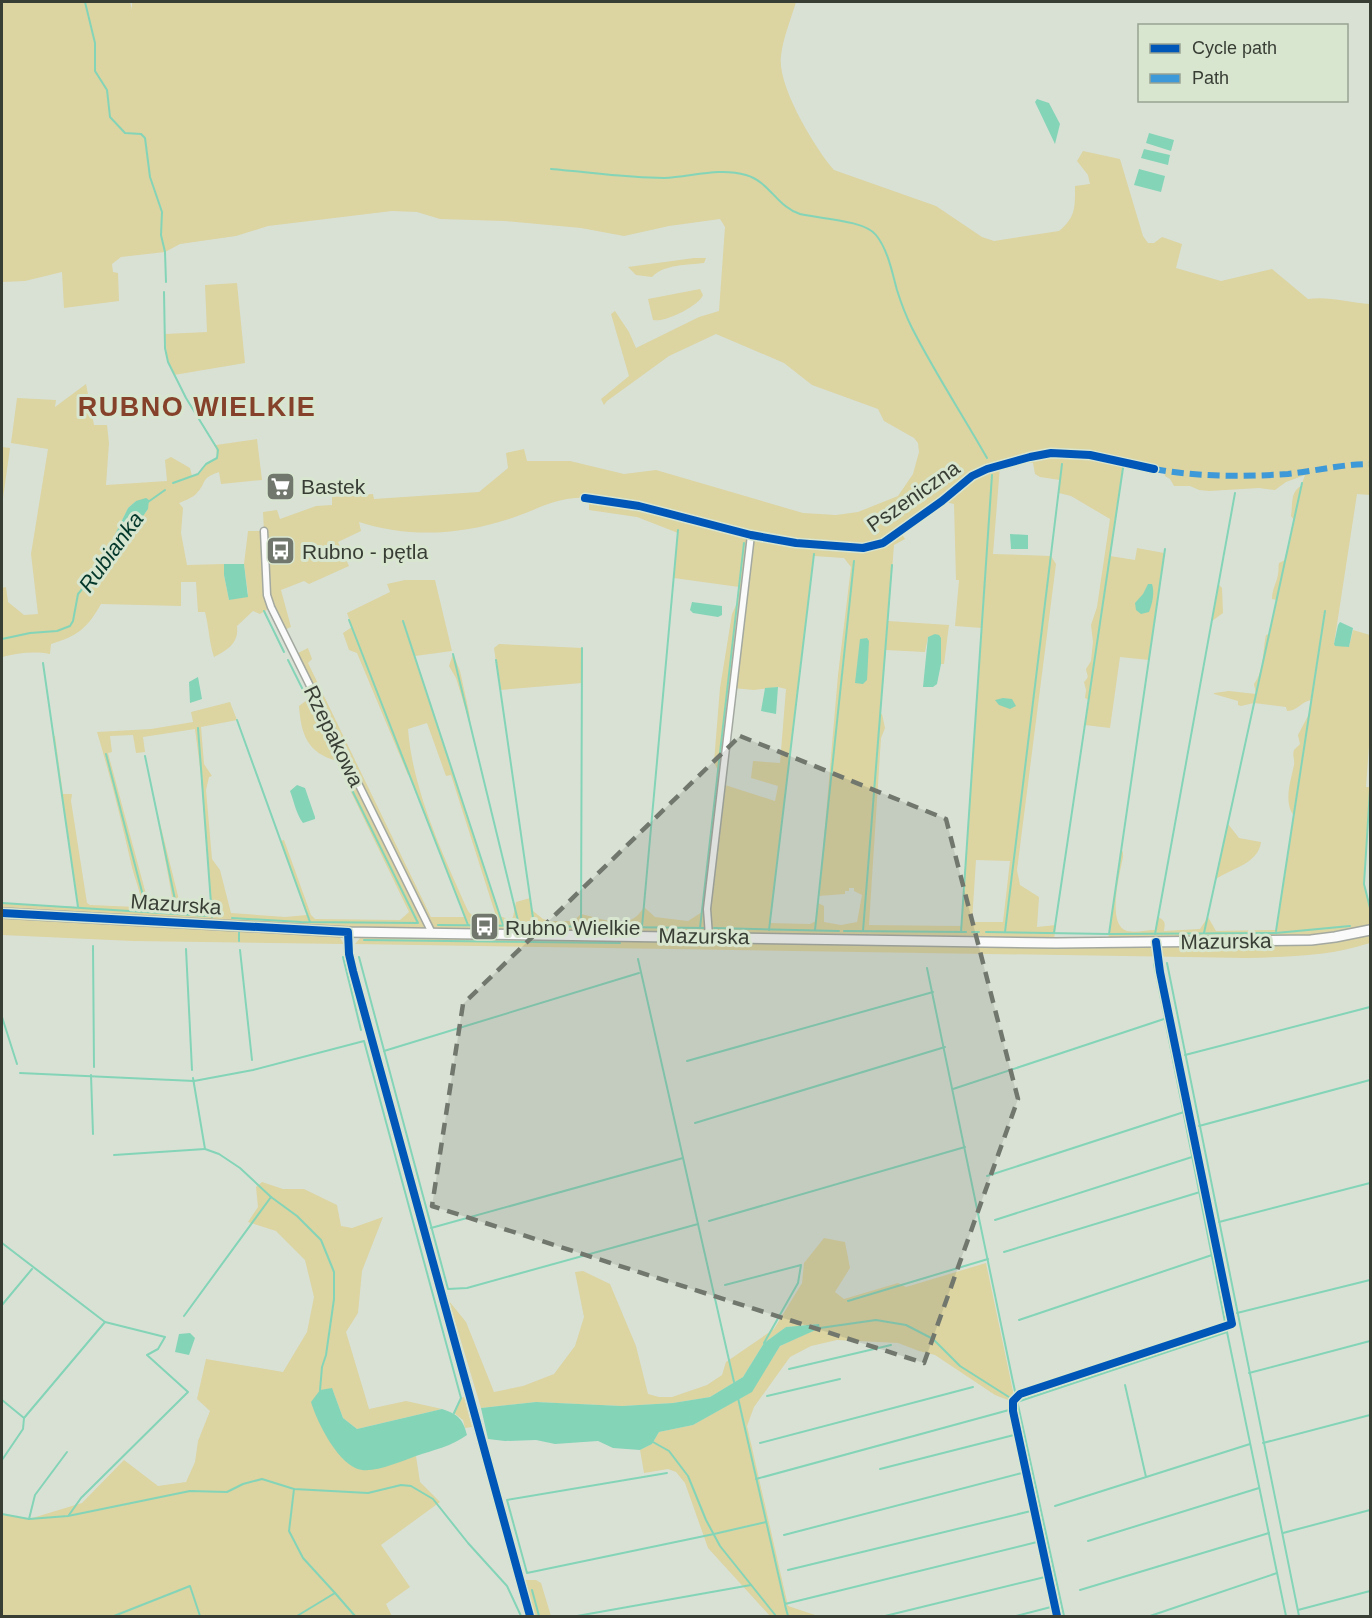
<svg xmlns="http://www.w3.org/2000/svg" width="1372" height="1618" viewBox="0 0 1372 1618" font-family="Arial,sans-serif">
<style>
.green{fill:#dcd4a1;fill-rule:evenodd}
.water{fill:#84d4b8}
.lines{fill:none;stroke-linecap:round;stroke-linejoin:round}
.stream{stroke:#84d4b8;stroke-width:2}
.minor-casing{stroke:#a3a8a0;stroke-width:9}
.tertiary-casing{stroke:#a3a8a0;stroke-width:10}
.secondary-casing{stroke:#a3a8a0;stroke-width:12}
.minor{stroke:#f9faf9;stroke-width:6}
.tertiary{stroke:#f9faf9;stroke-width:8}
.secondary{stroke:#f9faf9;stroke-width:9}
.quiet{stroke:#3e99d8;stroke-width:6;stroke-dasharray:12 6;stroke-linecap:butt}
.cycleway-casing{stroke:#d8e6d0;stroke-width:11}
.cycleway{stroke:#0057b8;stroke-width:8}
.marked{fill:#71776d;fill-opacity:0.2;stroke:#71776d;stroke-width:4.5;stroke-dasharray:12 8;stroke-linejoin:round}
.labels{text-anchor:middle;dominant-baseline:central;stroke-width:6;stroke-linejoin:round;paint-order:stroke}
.poi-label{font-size:21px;fill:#393e35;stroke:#d8e6d0;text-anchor:start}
.street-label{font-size:21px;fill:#393e35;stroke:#d8e6d0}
.water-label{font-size:22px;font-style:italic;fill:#03372a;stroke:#d8e6d0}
.district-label{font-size:27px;font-weight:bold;letter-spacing:1.5px;fill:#85412a;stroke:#d8e6d0}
</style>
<rect width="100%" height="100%" fill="#d9e1d5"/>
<g class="green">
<path d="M2,2h128l2,8v-8h664c-5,17 -13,36 -15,54 -4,30 34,92 53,114l102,36 46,31 12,4 65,-10c17,-14 16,-24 16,-45l15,-2 -2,-9 -11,-14 6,-10 37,8 23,77 5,7h6l8,-6 20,7 -6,24 45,13 51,-12 36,30c20,-3 42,4 62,5v191l-13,-1 -23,150 15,3 4,-17 17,5v97l-4,55h4v3l-6,94 6,22v20l-56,10 -206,3 13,-89 2,2v5c-3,16 -17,68 4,74 9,2 20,-1 28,-1l3,-13c8,4 7,6 6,14l36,-2 8,-12 8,14 60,-1 18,-114c-11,-14 -3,-36 0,-51 1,-5 -2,-10 0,-15 0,0 6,-6 6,-6l-2,-9 11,-21 3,-14c-11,1 -14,11 -25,11l-1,-4 -32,-4 -13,3 -3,-1v-4l-24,-7v-1l15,-2 27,3 -2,-10c11,-15 8,-31 12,-49l3,-1 8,-34 -5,-1c0,-10 5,-17 6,-25 1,-4 0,-7 1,-11l6,-3 9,-40 -3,-4c2,-12 -1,-24 10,-30l4,-11 -19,7 -11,8 -16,-2 -50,3 -10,-1 -9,-4h-16l-4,-7 -5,-3 -1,-5 -40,-9 -14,94 25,4 2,-12 27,5 -15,107 -29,-3 -10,71 -25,-3 4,-25 -4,-2 1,-8 -2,-8c6,-6 3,-6 2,-13l5,-8 2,-19 -2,-17 6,-18 13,-88 -39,-23 -12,-3 1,-13 -20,-3 -5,-3 -2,-11h-10l-16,4 -1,-3 -6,2 -7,88 58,2 5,8 -39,306 3,15 19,12 -2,30 19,-2 -2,14 -705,-11 -347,-18v-7l76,4 -25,-172 2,1 8,58h9l-1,7 16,102 3,2 47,2 5,-3c-2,-14 -8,-27 -11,-41 -10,-44 -21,-88 -34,-131l54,-3 42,-7 -2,-10 39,-10 7,18 -36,7 3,37 8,12 -3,1 -3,13 6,69 8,11 11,43 54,4 22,-2 -27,-74 4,-1 27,75 4,4 85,1 9,-8 -71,-147 9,-1 -53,-109 14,-7 4,11 -4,4 123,254h34l-55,-142h-2l-51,-122 -8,-3 -6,-17 9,-6 -5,-14 43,-21 -3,-8 18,-4h30l17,71 -37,5 85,260 10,4 3,-3 3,-15 14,-4 2,12 11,9 7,2h23l8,-7c14,3 40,13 53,4 4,-2 7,-7 10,-11l11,10 33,4 14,-9 16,-141 -4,-9 6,-74 12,-74 5,-11 2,-16 -65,-9 4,-45 -41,-16 -48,-7v-12c-33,-2 -49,11 -80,21 -49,16 -100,19 -150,3l2,9 -23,11 11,24 -40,18 -5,-3 -23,9 10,37 -9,4 -11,-24 -11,7 -7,-3 -16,15c2,17 -9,24 -23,31 -5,-15 -5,-30 -9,-45h-7l-2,-30h-15v24l-80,-2c-14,25 -24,32 -50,40l-1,10c-16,-3 -33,-1 -48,3v-69l4,-1 2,15 16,13 14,-1 -7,-60 17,-105 -37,-6 6,-45 39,2 -1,7 31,-23 8,41h13l2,18 -3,42 61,-4 -2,-21 6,-3 19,11 2,8 9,-4 5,-8 11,-6 -1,-13 41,-6 5,41 -41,4 -2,-12c-20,7 -11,10 -23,22 -4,4 -12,7 -17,9l4,5 -2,25 6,32 37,-1v11l5,25 19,-6 -4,-30 4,-33h16l-1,-19 14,-2 3,9 36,-13 16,-1v-8l41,-3 1,5 105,-7 29,-24 -2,-15 18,-4 3,12h43l54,13 32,-4 147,43 33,2 22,-3 40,-16 15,-22 6,-22 -1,-9 -4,-5 -30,-17 -6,-12 -66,-24 -28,-22 -68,-29 -47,22 -62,45 -3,4 -3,-6 28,-23 -18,-62 4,-3 14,21 7,16 63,-31 20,-6 6,-84 -5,-8 -51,7 -45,10 -43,-8 -77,-7 -64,-2 -23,-7 -25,-1 -124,15 -32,10 -56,8 -15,8 -44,5 -9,7 1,8 5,1 1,28 -55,7 -2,-36 -37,9 -23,1zM136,501l12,8 -35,50 -9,1v-3l24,-49zM941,501l13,3 2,76h3l-4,46 27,2 -21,298 -92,-1 12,-187 4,-10 -3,-14h-2l6,-64 39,2 3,-15 7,-2 6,3v26h3l5,-39 -61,-4 6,-76 11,-6 -5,-8zM814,556l30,2 7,9 -13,108 -19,221 26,-2v-3h4v-3h5v3l8,4 -5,27 -16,3 -17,-3v-16l-6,-3 -2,18 -6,3 -40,-1zM778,687l8,2 -6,74 -27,-2 -2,17 27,8 -3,15 -53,-17 11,-96 21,2zM427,723l19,53 5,-1 45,141c-10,5 -21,4 -28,-5 -25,-57 -55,-119 -60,-182zM195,729l6,46 10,130 -3,6 -13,-2 -16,-9 -24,-97 19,105c-11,4 -23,2 -27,-10l-39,-145 4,-1 -2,-16 23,-1 3,18 9,-1 -2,-15zM976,860l34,1 -7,61h-31z"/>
<path d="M694,258h12l-2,5c-16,2 -40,1 -52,14l-16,-2 -8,-8z"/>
<polygon points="237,283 245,363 174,375 167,357 165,334 207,332 205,285"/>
<path d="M700,289l3,6c-4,11 -39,28 -50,25l-5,-21z"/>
<polygon points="2,447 10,448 3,498 2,498"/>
<polygon points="1219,585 1222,588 1223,613 1212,621"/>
<polygon points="499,644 582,648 582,683 500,690 494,648"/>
<polygon points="453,654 460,671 469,712 471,727 456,678 449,666"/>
<path d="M307,700l30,61c-30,-8 -36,-27 -38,-55z"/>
<path d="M1228,824l11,14 22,4c-3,22 -29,26 -45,37z"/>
<polygon points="2,917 339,936 344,944 133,941 2,935"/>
<path d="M1370,934v9c-39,13 -82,14 -123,15l-892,-14 6,-7h49l626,9z"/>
<polygon points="262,1182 283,1189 304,1189 337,1205 341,1226 352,1228 383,1217 362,1271 358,1313 346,1332 369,1409 406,1401 442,1409 357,1429 343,1418 332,1388 354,1467 364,1470 416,1456 420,1482 440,1502 381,1545 410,1587 386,1604 392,1616 2,1616 2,1514 29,1519 82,1503 124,1460 158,1486 186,1482 195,1462 198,1441 210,1411 197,1399 206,1359 283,1372 307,1332 314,1297 305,1260 276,1231 248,1222 258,1207 256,1187"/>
<polygon points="824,1238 845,1242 850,1268 835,1292 844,1299 898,1283 906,1287 986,1263 1014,1396 1008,1400 995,1395 935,1355 919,1351 898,1343 837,1340 811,1346 790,1357 754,1407 747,1426 788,1606 818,1616 770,1616 708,1548 685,1483 676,1472 668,1469 644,1473 640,1450 652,1444 659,1432 693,1425 751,1392 780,1346 819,1328 819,1324 786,1327 764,1343 743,1377 710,1397 673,1403 622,1406 536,1402 481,1408 449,1301 466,1322 494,1392 523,1386 554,1374 575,1346 584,1317 575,1272 583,1271 610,1284 636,1346 648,1394 659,1397 672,1397 707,1385 722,1375 726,1362 774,1329 802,1283 804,1263"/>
<polygon points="464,1397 472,1427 465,1428 463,1420 454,1413 461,1398"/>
<polygon points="524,1580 536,1580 541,1583 551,1616 535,1616"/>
</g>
<g class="water">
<polygon points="1037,99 1049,103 1060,124 1055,144 1035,102"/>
<polygon points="1149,133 1174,140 1171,151 1146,143"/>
<polygon points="1144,149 1170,155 1168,165 1141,158"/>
<polygon points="1139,169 1165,176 1161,192 1134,185"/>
<polygon points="146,498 149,500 148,509 113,559 106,561 104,557 128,508 136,501"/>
<polygon points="1010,534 1028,535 1028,549 1011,549"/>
<polygon points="224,564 244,564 248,597 229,600 224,575"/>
<path d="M1148,584h4c3,8 0,21 -3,28l-8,2 -5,-4 -1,-7 8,-9z"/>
<polygon points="692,602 722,606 722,615 718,617 693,613 690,610"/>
<polygon points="1340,622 1353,628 1349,647 1335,646 1334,644 1338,625"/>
<polygon points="935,634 939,635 941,638 941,664 937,684 933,687 923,687 928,637"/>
<polygon points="867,638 869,641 867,680 863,684 855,683 860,639"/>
<polygon points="198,677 202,699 190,703 189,682"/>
<polygon points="778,687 776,714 761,711 765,688"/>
<polygon points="1003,698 1012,699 1016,706 1010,709 999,705 995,700"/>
<path d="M297,785l8,3 10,29v2l-12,4c-7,-9 -9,-22 -13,-32z"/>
<polygon points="819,1324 820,1328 780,1346 752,1392 693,1425 659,1432 652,1444 640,1450 613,1448 598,1441 555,1444 536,1440 505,1441 488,1439 481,1408 536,1402 622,1406 673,1403 710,1397 743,1377 764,1343 786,1327"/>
<polygon points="190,1333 195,1338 189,1355 175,1352 179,1334"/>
<path d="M332,1388l11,30 14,11 85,-20c16,5 21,10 25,26 -15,11 -33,15 -51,21 -14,5 -39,16 -54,14 -23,-3 -45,-48 -51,-68l9,-12z"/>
</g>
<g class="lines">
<g class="stream">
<polyline points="85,2 95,43 95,71 107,90 110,117 125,133 141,134 145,138 150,177 162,212 161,235 165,252 166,282"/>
<path d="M551,169c37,3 76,9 113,9 27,-1 55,-11 82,-3 24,7 31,32 54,39 21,5 64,6 76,21 12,15 16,37 21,55 4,13 9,26 15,38 23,45 50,86 75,130"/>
<polyline points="164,292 165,348 168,362 186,398 218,450 217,458 206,464 198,474 173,483"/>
<polyline points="148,502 165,490"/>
<polyline points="264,611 284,652"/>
<polyline points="349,620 468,925"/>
<polyline points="403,621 503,925"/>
<polyline points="2,639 30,633 57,631 70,626 73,621 78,594 107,560"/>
<polyline points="453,654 519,925"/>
<polyline points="288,660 305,694"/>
<polyline points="496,660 534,925"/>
<polyline points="43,663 78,907"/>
<polyline points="308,700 338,761"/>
<polyline points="237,720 310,922"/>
<polyline points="198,728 212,917"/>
<polyline points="106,754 147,911"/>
<polyline points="145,756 178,914"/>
<polyline points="1370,790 1364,884 1370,908"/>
<polyline points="2,903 208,916"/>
<polyline points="232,918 301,922 418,923 342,770"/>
<polyline points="438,925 705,928"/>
<polyline points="581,925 582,648"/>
<polyline points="642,927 678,530"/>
<polyline points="700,928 744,543"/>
<polyline points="714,928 839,931"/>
<polyline points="769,930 814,554"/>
<polyline points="815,930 854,561"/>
<polyline points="844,931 966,932"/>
<polyline points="863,931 892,565"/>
<polyline points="1276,931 1325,611"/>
<polyline points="239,932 239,941"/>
<polyline points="961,932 992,475"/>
<polyline points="972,932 979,932"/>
<polyline points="986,932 1109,934 1276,933 1350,926"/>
<polyline points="1005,932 1062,464"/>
<polyline points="1054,933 1123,468"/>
<polyline points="1204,933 1302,483"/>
<polyline points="1109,934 1165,549"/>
<polyline points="1155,934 1235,493"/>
<polyline points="364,940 620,943"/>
<polyline points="93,946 94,1067"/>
<polyline points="186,949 192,1070"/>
<polyline points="240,950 252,1060"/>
<polyline points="343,957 361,1030"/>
<polyline points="359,957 448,1289 467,1288 698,1224 638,959"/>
<polyline points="1167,963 1299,1616"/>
<polyline points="1154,964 1227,1332 1286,1616"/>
<polyline points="927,968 1013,1382 1064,1616"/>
<polyline points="2,1017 17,1064"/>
<polyline points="384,1051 639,973"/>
<polyline points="1185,1055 1370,1007"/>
<polyline points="687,1061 933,992"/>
<polyline points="20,1073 194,1081 253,1070 364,1041 461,1398 454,1413"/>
<polyline points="91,1075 93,1134"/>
<polyline points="193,1078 205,1149 219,1154 240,1168 271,1197 297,1216 321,1240 334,1272 334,1299 326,1355 322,1367 320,1390"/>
<polyline points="953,1089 1164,1019"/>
<polyline points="695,1123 945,1047"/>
<polyline points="1199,1126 1370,1080"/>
<polyline points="114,1155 205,1149"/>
<polyline points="987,1176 1184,1112"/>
<polyline points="995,1220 1192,1157"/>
<polyline points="709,1221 965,1147"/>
<polyline points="1219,1222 1370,1183"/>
<polyline points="698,1224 734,1382"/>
<polyline points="431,1228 683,1158"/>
<polyline points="2,1243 105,1322 165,1337 158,1349 147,1355 188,1392 81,1498 69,1515"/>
<polyline points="1004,1252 1200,1192"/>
<polyline points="725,1285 801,1265 798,1283 764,1343"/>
<polyline points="848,1301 988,1259"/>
<polyline points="2,1305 32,1269"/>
<polyline points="1237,1313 1370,1280"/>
<polyline points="184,1316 271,1197"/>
<polyline points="1019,1320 1212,1255"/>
<polyline points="820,1328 876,1320 906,1325 933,1339 960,1366 1012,1399"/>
<polyline points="789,1369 891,1345"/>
<polyline points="1249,1373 1370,1341"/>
<polyline points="1125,1385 1146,1477"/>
<polyline points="767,1396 840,1379"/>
<polyline points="738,1398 785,1604 1037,1542"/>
<polyline points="2,1400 24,1418"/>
<polyline points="1017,1402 1227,1332"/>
<polyline points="653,1442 669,1451 688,1476 706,1520 720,1546 776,1616"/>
<polyline points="760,1443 973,1387"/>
<polyline points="1263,1443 1370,1415"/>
<polyline points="2,1460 23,1429 24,1418 105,1322"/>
<polyline points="880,1469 1014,1435"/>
<polyline points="667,1473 507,1500 527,1573 714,1534 766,1522"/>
<polyline points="756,1479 1009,1410 1053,1616"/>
<polyline points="294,1489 289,1531 303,1558 335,1593"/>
<polyline points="1055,1506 1250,1444"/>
<polyline points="2,1514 29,1519 68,1516 190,1491 227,1492 243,1484 262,1479 294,1489 368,1493 401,1485 411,1486 433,1499 468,1543 507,1586 521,1616"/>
<polyline points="29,1519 35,1495 67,1452"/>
<polyline points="1283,1533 1370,1510"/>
<polyline points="784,1535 1022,1473"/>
<polyline points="1088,1541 1259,1488"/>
<polyline points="788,1570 1031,1511"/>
<polyline points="532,1590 539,1616"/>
<polyline points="1080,1590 1269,1533"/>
<polyline points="785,1605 788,1616"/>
<polyline points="1298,1610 1370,1591"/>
<polyline points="114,1616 190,1586 200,1616"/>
<polyline points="297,1616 335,1593 355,1616"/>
<polyline points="577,1616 751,1585"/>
<polyline points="885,1616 1045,1577"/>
<polyline points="1016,1616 1051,1607"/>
<polyline points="1150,1616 1277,1573"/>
</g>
<defs>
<g id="minor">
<polyline points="585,498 639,506 751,535 796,543 863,548 883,543 942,501 972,476 987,469 1030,457 1051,453 1090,455 1154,469"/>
<polyline points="264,531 267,595 271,607 432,933"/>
<polyline points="709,936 707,909 751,535"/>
<polyline points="1057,1616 1013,1411 1013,1401 1020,1394 1232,1324 1160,972 1156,942"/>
</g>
<polyline id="tertiary" points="348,932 349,954 353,971 530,1616"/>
<polyline id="secondary" points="2,913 348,932 1056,943 1311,940 1335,937 1370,930"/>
</defs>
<use href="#minor" class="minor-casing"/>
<use href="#tertiary" class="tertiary-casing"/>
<use href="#secondary" class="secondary-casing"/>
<use href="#minor" class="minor"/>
<use href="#tertiary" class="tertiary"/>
<use href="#secondary" class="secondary"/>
<path class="quiet" d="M1154,469c44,8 90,8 134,5 28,-3 54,-10 82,-10"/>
<defs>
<g id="cycleway">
<polyline points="585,498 639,506 751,535 796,543 863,548 883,543 942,501 972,476 987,469 1030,457 1051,453 1090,455 1154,469"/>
<polyline points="2,913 348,932 349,954 353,971 530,1616"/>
<polyline points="1057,1616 1013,1411 1013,1401 1020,1394 1232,1324 1160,972 1156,942"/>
</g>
</defs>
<use href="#cycleway" class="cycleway-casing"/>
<use href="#cycleway" class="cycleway"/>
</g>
<path class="marked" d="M740,736l206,83 72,280 -94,264 -492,-157 31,-202z"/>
<defs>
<symbol id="supermarket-square" viewBox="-11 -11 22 22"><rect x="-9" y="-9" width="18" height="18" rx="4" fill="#71776d" stroke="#d8e6d0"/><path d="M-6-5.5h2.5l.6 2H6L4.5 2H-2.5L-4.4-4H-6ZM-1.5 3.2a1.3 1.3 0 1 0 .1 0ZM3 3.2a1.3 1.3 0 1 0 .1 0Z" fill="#fff"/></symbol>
<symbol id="bus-square" viewBox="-11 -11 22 22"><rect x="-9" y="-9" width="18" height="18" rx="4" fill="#71776d" stroke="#d8e6d0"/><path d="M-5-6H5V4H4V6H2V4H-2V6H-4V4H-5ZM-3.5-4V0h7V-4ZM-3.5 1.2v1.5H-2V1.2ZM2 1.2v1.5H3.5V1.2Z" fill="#fff"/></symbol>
</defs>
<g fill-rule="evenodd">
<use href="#supermarket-square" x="264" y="470" width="33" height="33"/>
<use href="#bus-square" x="264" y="534" width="33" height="33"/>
<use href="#bus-square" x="468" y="910" width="33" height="33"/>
</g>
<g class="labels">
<g class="poi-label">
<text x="301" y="486">Bastek</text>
<text x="302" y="551">Rubno - pętla</text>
<text x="505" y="927">Rubno Wielkie</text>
</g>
<g class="street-label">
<text transform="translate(913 496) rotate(-35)">Pszeniczna</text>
<text transform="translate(334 736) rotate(64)">Rzepakowa</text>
<text transform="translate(176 904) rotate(4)">Mazurska</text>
<text transform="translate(704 936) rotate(1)">Mazurska</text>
<text transform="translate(1226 941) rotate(-1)">Mazurska</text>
</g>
<g class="water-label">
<text transform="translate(111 552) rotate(-54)">Rubianka</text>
</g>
<g class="district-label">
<text x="197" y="407">RUBNO WIELKIE</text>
</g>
</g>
<rect width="1372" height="1618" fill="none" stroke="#393e35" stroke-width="6"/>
<rect x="1138" y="24" width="210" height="78" fill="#d8e6d0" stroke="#98a392" stroke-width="1.5"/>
<rect x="1150" y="44" width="30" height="9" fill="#0057b8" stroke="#98a392" stroke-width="1.5"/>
<text x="1192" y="54" font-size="18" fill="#393e35">Cycle path</text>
<rect x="1150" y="74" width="30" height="9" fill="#3e99d8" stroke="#98a392" stroke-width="1.5"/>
<text x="1192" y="84" font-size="18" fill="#393e35">Path</text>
</svg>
